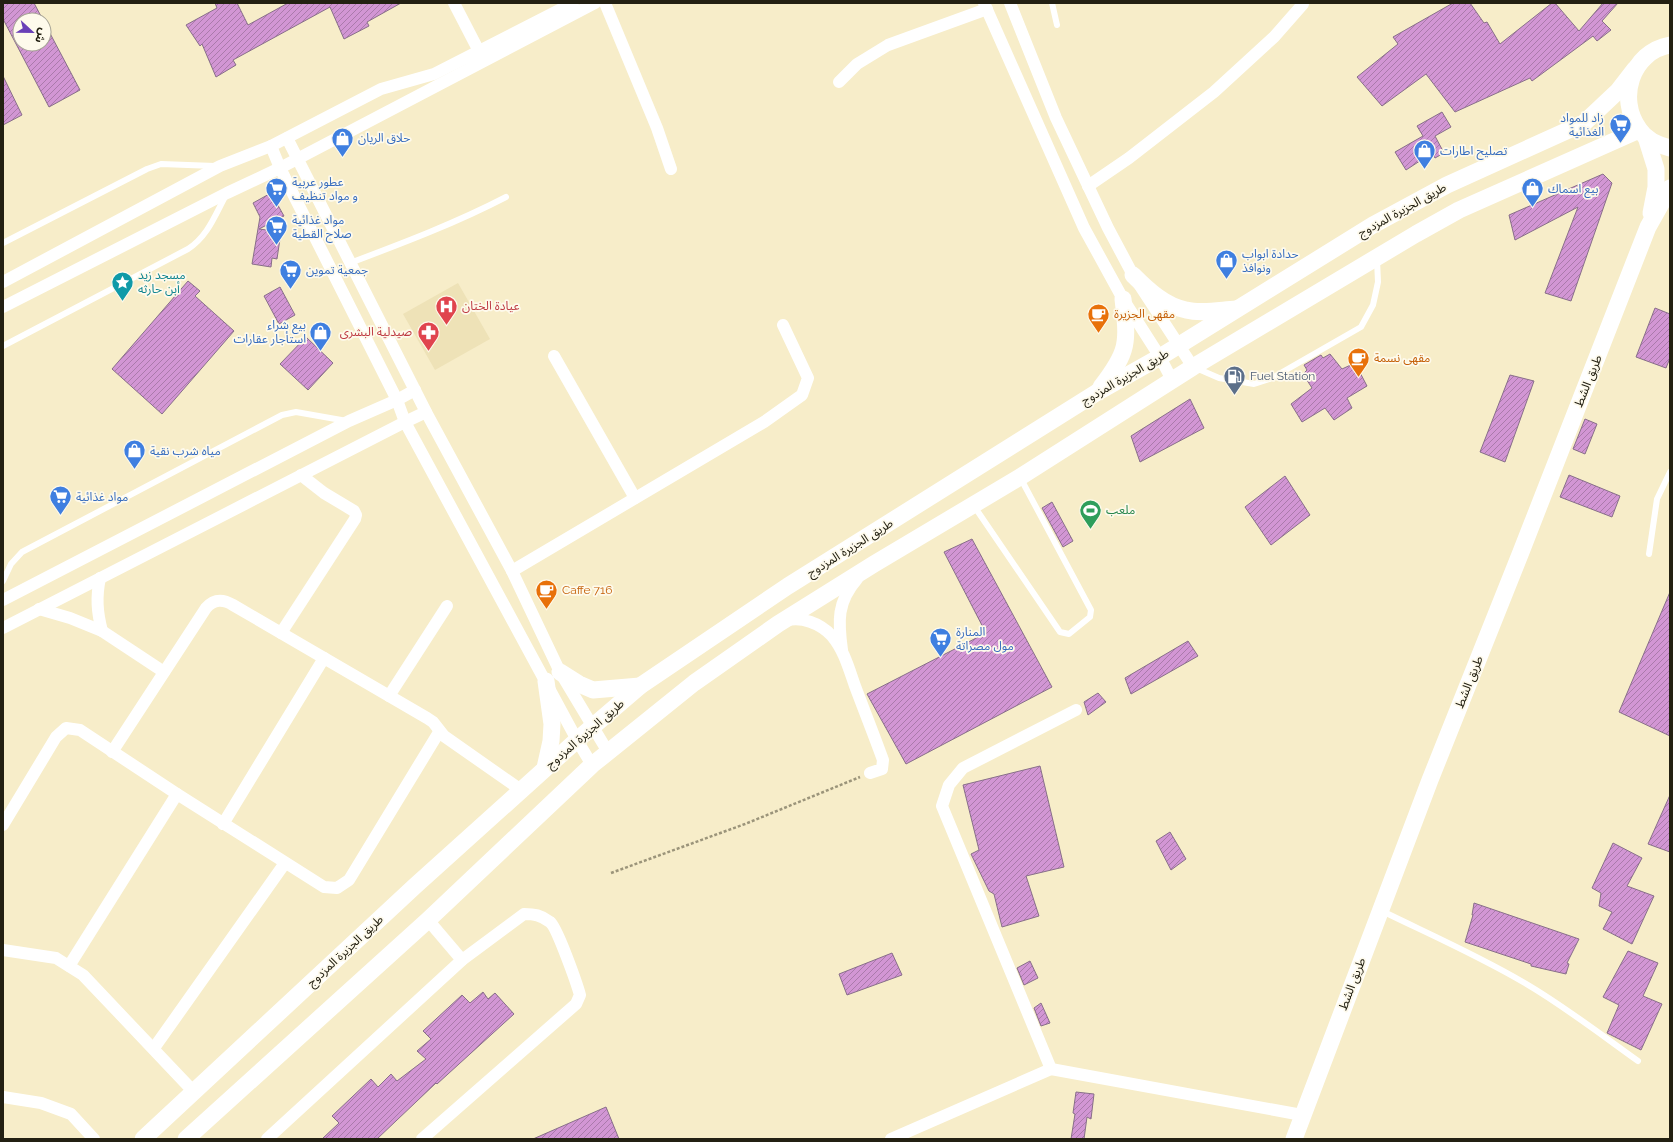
<svg xmlns="http://www.w3.org/2000/svg" width="1673" height="1142" viewBox="0 0 1673 1142" font-family="Raleway,'Noto Sans Arabic',sans-serif">
<style>
.built{fill:#eee2b7}
.building{fill:url(#building-hatch);stroke:#886f89}
.lines{fill:none;stroke-linecap:round;stroke-linejoin:round}
.path{stroke:#9b947a;stroke-width:2.5;stroke-dasharray:3 2;stroke-linecap:butt}
.lane{stroke:#fff;stroke-width:6}
.street{stroke:#fff;stroke-width:12}
.secondary{stroke:#fff;stroke-width:17}
.labels{text-anchor:middle;dominant-baseline:central;stroke-width:3.5;stroke-linejoin:round;paint-order:stroke}
.shop-label{font-size:12px;fill:#366cbe;stroke:#fefaec;text-anchor:start}
.street-label{font-size:12px;fill:#232012;stroke:#fefaec}
.culture-label{font-size:12px;fill:#0d838f;stroke:#fefaec;text-anchor:start}
.health-label{font-size:12px;fill:#be3a42;stroke:#fefaec;text-anchor:start}
.food-label{font-size:12px;fill:#c56008;stroke:#fefaec;text-anchor:start}
.service-label{font-size:12px;fill:#4e5e75;stroke:#fefaec;text-anchor:start}
.leisure-label{font-size:12px;fill:#27864d;stroke:#fefaec;text-anchor:start}
</style>
<defs>
<pattern id="building-hatch" width="6" height="6" patternUnits="userSpaceOnUse"><rect width="6" height="6" fill="#d296d4"/><path d="M-1 1l2-2M0 6l6-6M5 7l2-2" fill="none" stroke="#aa7aab"/></pattern>
</defs>
<rect width="100%" height="100%" fill="#f7edc9"/>
<polygon class="built" points="458,283 490,339 435,370 403,314"/>
<g class="building">
<polygon points="3,3 34,3 43,20 20,20 20,44 44,44 44,22 80,90 49,107 3,19"/>
<polygon points="215,3 237,3 248,25 288,3 401,3 367,22 369,26 344,39 330,7 233,60 236,65 216,77 202,44 200,46 186,25 217,8"/>
<polygon points="1453,3 1470,3 1484,23 1487,22 1500,44 1552,3 1555,3 1579,31 1603,3 1618,3 1602,21 1611,30 1597,41 1593,36 1532,81 1530,78 1455,112 1426,74 1382,106 1357,77 1398,44 1393,37"/>
<polygon points="3,76 22,115 3,125"/>
<polygon points="1442,112 1451,127 1435,136 1444,153 1435,158 1432,153 1406,170 1395,152 1423,136 1417,126"/>
<polygon points="1603,174 1612,183 1571,301 1545,293 1578,207 1515,240 1509,215"/>
<polygon points="271,193 284,216 259,229 281,232 277,259 272,258 271,267 252,264 260,217 253,203"/>
<polygon points="188,281 200,291 195,296 234,331 162,414 112,369"/>
<polygon points="280,287 295,315 279,324 264,296"/>
<polygon points="1655,308 1670,314 1670,358 1666,368 1636,357"/>
<polygon points="306,337 333,363 308,390 280,364"/>
<polygon points="1330,354 1342,369 1355,363 1367,386 1347,398 1352,408 1334,420 1325,408 1302,422 1291,404 1312,388 1303,374 1307,370 1304,365 1321,355 1323,358"/>
<polygon points="1510,375 1534,381 1505,462 1480,452"/>
<polygon points="1190,399 1204,428 1140,462 1131,436"/>
<polygon points="1585,419 1597,424 1585,454 1573,449"/>
<polygon points="1569,475 1620,496 1612,517 1560,497"/>
<polygon points="1285,476 1310,515 1271,545 1245,507"/>
<polygon points="1052,502 1073,541 1063,547 1042,508"/>
<polygon points="972,539 1052,687 906,764 867,694 986,633 944,552"/>
<polygon points="1670,592 1670,736 1619,712"/>
<polygon points="1188,641 1198,656 1131,694 1125,678"/>
<polygon points="1098,693 1106,702 1088,715 1084,702"/>
<polygon points="1040,766 1064,867 1026,876 1039,916 1002,927 994,894 989,891 971,854 979,850 963,785"/>
<polygon points="1670,795 1670,852 1648,844"/>
<polygon points="1170,832 1186,859 1171,870 1156,841"/>
<polygon points="1613,843 1642,858 1627,886 1654,896 1632,944 1603,929 1612,912 1599,906 1601,893 1592,888"/>
<polygon points="1474,903 1579,939 1567,963 1569,964 1566,974 1531,966 1531,964 1465,942 1473,915 1472,915"/>
<polygon points="1628,951 1658,963 1643,996 1662,1004 1641,1050 1607,1033 1619,1005 1603,997"/>
<polygon points="892,953 902,975 847,995 839,974"/>
<polygon points="1030,961 1038,978 1024,985 1017,968"/>
<polygon points="483,992 488,999 495,993 514,1014 437,1084 436,1083 377,1139 322,1139 339,1123 332,1116 371,1079 378,1087 391,1074 397,1081 426,1059 417,1051 431,1039 423,1031 462,995 470,1003"/>
<polygon points="1041,1003 1050,1023 1041,1026 1034,1008"/>
<polygon points="1076,1092 1094,1094 1091,1119 1087,1117 1084,1139 1071,1139 1075,1114 1073,1113"/>
<polygon points="606,1107 619,1139 533,1139"/>
</g>
<g class="lines">
<polyline class="path" points="611,873 745,824 860,777"/>
<g class="lane">
<polyline points="1052,3 1057,25"/>
<polyline points="3,243 147,169 161,164 215,166"/>
<path d="M350,263c53,-20 106,-40 156,-66"/>
<path d="M3,346l185,-97c20,-13 27,-34 38,-54"/>
<polyline points="1196,368 1219,378 1254,384 1272,378 1361,327 1373,305 1378,282 1377,260"/>
<polyline points="974,506 1060,632 1069,634 1090,617 1091,610 1021,479"/>
<polyline points="1649,554 1657,499 1670,472"/>
<polyline points="3,581 11,564 22,552 282,415 296,412 347,421"/>
<path d="M1382,911c47,23 95,44 141,71 40,23 77,52 115,79"/>
</g>
<g class="street">
<polyline points="454,3 483,59"/>
<polyline points="605,3 657,128 671,169"/>
<polyline points="984,3 1084,228 1123,299 1160,357 1172,380"/>
<polyline points="1010,3 1056,118 1108,228 1133,275 1193,367"/>
<polyline points="839,82 857,64 888,45 987,9"/>
<polyline points="287,138 426,412 512,571 560,672 608,752"/>
<polyline points="271,146 280,168 595,3"/>
<polyline points="1088,186 1129,158 1214,92 1274,37 1303,4"/>
<polyline points="3,282 220,166 271,146 381,89 434,74 573,3"/>
<polyline points="3,307 227,193 280,168 397,400 405,422 426,412"/>
<polyline points="554,356 635,498"/>
<polyline points="512,571 764,422 802,395 808,378 783,325"/>
<path d="M100,578c-4,19 -3,34 2,53"/>
<polyline points="3,600 349,421 397,400 415,390"/>
<polyline points="39,609 70,618 102,631 164,672"/>
<path d="M785,621c16,-5 35,2 47,15 12,14 17,33 23,50 9,24 19,49 28,74l-1,9 -12,4"/>
<polyline points="3,628 405,422 577,740 592,765"/>
<polyline points="281,633 355,519 356,515 354,511 324,493 301,475"/>
<path d="M842,650c-4,-29 -5,-48 15,-71"/>
<polyline points="389,696 447,606"/>
<path d="M112,752l94,-144c8,-9 17,-9 27,-3l194,113 6,4 11,14 77,54"/>
<polyline points="223,824 324,658"/>
<polyline points="3,825 56,737 66,728 80,730 177,794 324,887 337,888 349,880 439,732"/>
<polyline points="428,920 462,960"/>
<polyline points="3,950 56,958 83,975 194,1092"/>
<polyline points="69,966 177,794"/>
<polyline points="154,1048 285,863"/>
<polyline points="1051,1069 942,806 949,785 963,768 1076,710"/>
<polyline points="3,1097 41,1103 71,1114 94,1139"/>
<path d="M267,1139l195,-179 62,-46c10,0 17,1 26,8 7,5 27,62 30,73l-4,9 -154,135"/>
<polyline points="891,1139 1051,1069 1302,1115"/>
</g>
<g class="secondary">
<path d="M1670,45c-39,7 -53,54 -31,84 7,11 19,16 31,19"/>
<polyline points="1646,137 1656,169 1656,187 1651,213"/>
<path d="M1133,275c15,15 32,31 53,35 16,4 34,0 50,-1"/>
<path d="M1101,387c28,-36 27,-44 22,-88"/>
<polyline points="560,672 579,684 593,690 640,686"/>
<polyline points="545,768 551,741 552,724 546,681"/>
<polyline points="143,1139 415,886 577,740 640,686 788,586 1096,393 1160,357 1373,225 1447,185 1584,123 1618,91 1635,69"/>
<polyline points="186,1139 428,920 592,765 694,683 778,624 874,564 1020,477 1193,367 1416,234 1459,210 1639,130"/>
<polyline points="1294,1139 1430,780 1521,552 1648,227 1670,188"/>
</g>
</g>
<defs>
<symbol id="supermarket-pin" viewBox="-11 -11 22 30"><path d="M0 17L-7.5 6A9.5 9.5 0 1 1 7.5 6Z" fill="#3f7fe0" stroke="#fefaec"/><path d="M-6-5.5h2.5l.6 2H6L4.5 2H-2.5L-4.4-4H-6ZM-1.5 3.2a1.3 1.3 0 1 0 .1 0ZM3 3.2a1.3 1.3 0 1 0 .1 0Z" fill="#fff"/></symbol>
<symbol id="shop-pin" viewBox="-11 -11 22 30"><path d="M0 17L-7.5 6A9.5 9.5 0 1 1 7.5 6Z" fill="#3f7fe0" stroke="#fefaec"/><path d="M-5-2.5h2.3a2.7 3.5 0 0 1 5.4 0H5L5.5 6h-11ZM-1.5-2.5h3a1.5 2.3 0 0 0-3 0Z" fill="#fff"/></symbol>
<symbol id="sight-pin" viewBox="-11 -11 22 30"><path d="M0 17L-7.5 6A9.5 9.5 0 1 1 7.5 6Z" fill="#0f9aa8" stroke="#fefaec"/><path d="M0-6L1.8-2.2L6-1.7L2.9 1.2L3.7 5.4L0 3.3L-3.7 5.4L-2.9 1.2L-6-1.7L-1.8-2.2Z" fill="#fff"/></symbol>
<symbol id="hospital-pin" viewBox="-11 -11 22 30"><path d="M0 17L-7.5 6A9.5 9.5 0 1 1 7.5 6Z" fill="#e0444e" stroke="#fefaec"/><path d="M-5-5h3v3.5h4V-5h3V5h-3V1.5h-4V5h-3Z" fill="#fff"/></symbol>
<symbol id="cafe-pin" viewBox="-11 -11 22 30"><path d="M0 17L-7.5 6A9.5 9.5 0 1 1 7.5 6Z" fill="#e8710a" stroke="#fefaec"/><path d="M-5.5-4.5H6V0H3Q3 3.5 0 3.5H-2.5Q-5.5 3.5-5.5 0ZM3-3.2v2h1.7v-2ZM-6 4.5H4V6H-6Z" fill="#fff"/></symbol>
<symbol id="pharmacy-pin" viewBox="-11 -11 22 30"><path d="M0 17L-7.5 6A9.5 9.5 0 1 1 7.5 6Z" fill="#e0444e" stroke="#fefaec"/><path d="M-2-6h4v4h4v4h-4v4h-4v-4h-4v-4h4Z" fill="#fff"/></symbol>
<symbol id="fuel-pin" viewBox="-11 -11 22 30"><path d="M0 17L-7.5 6A9.5 9.5 0 1 1 7.5 6Z" fill="#5c6f8a" stroke="#fefaec"/><path d="M-5.5-6h7V0h2V4h1.3V-2.5L3-4.5l.8-.8L6-3V5H2.5V1h-1V6h-7ZM-4.2-4.7v3.2H.2V-4.7Z" fill="#fff"/></symbol>
<symbol id="stadium-pin" viewBox="-11 -11 22 30"><path d="M0 17L-7.5 6A9.5 9.5 0 1 1 7.5 6Z" fill="#2e9e5b" stroke="#fefaec"/><path d="M0-5a6.5 5 0 1 0 0 10a6.5 5 0 1 0 0-10ZM-3.5-1.8h7v3.6h-7Z" fill="#fff"/></symbol>
</defs>
<g fill-rule="evenodd">
<use href="#supermarket-pin" x="1608" y="112" width="25" height="34"/>
<use href="#shop-pin" x="330" y="126" width="25" height="34"/>
<use href="#shop-pin" x="1412" y="138" width="25" height="34"/>
<use href="#supermarket-pin" x="264" y="176" width="25" height="34"/>
<use href="#shop-pin" x="1520" y="176" width="25" height="34"/>
<use href="#supermarket-pin" x="264" y="214" width="25" height="34"/>
<use href="#shop-pin" x="1214" y="248" width="25" height="34"/>
<use href="#supermarket-pin" x="278" y="258" width="25" height="34"/>
<use href="#sight-pin" x="110" y="270" width="25" height="34"/>
<use href="#hospital-pin" x="434" y="294" width="25" height="34"/>
<use href="#cafe-pin" x="1086" y="302" width="25" height="34"/>
<use href="#shop-pin" x="308" y="320" width="25" height="34"/>
<use href="#pharmacy-pin" x="416" y="320" width="25" height="34"/>
<use href="#cafe-pin" x="1346" y="346" width="25" height="34"/>
<use href="#fuel-pin" x="1222" y="364" width="25" height="34"/>
<use href="#shop-pin" x="122" y="438" width="25" height="34"/>
<use href="#supermarket-pin" x="48" y="484" width="25" height="34"/>
<use href="#stadium-pin" x="1078" y="498" width="25" height="34"/>
<use href="#cafe-pin" x="534" y="578" width="25" height="34"/>
<use href="#supermarket-pin" x="928" y="626" width="25" height="34"/>
</g>
<g class="labels">
<g class="shop-label">
<text x="1604" y="118" text-anchor="end">زاد للمواد<tspan x="1604" dy="14">الغذائية</tspan></text>
<text x="358" y="138">حلاق الريان</text>
<text x="1440" y="151">تصليح اطارات</text>
<text x="292" y="182">عطور عربية<tspan x="292" dy="14">و مواد تنظيف</tspan></text>
<text x="1548" y="189">بيع اسماك</text>
<text x="292" y="220">مواد غذائية<tspan x="292" dy="14">صلاح القطية</tspan></text>
<text x="1242" y="254">حدادة ابواب<tspan x="1242" dy="14">ونوافذ</tspan></text>
<text x="306" y="270">جمعية تموين</text>
<text x="306" y="325" text-anchor="end">بيع شراء<tspan x="306" dy="14">استأجار عقارات</tspan></text>
<text x="150" y="451">مياه شرب نقية</text>
<text x="76" y="497">مواد غذائية</text>
<text x="956" y="632">المنارة<tspan x="956" dy="14">مول مصراتة</tspan></text>
</g>
<g class="street-label">
<text transform="translate(1402 210) rotate(-29)">طريق الجزيرة المزدوج</text>
<text transform="translate(1125 377) rotate(-30)">طريق الجزيرة المزدوج</text>
<text transform="translate(1588 381) rotate(-68)">طريق الشط</text>
<text transform="translate(850 548) rotate(-32)">طريق الجزيرة المزدوج</text>
<text transform="translate(1469 682) rotate(-68)">طريق الشط</text>
<text transform="translate(585 734) rotate(-41)">طريق الجزيرة المزدوج</text>
<text transform="translate(345 951) rotate(-43)">طريق الجزيرة المزدوج</text>
<text transform="translate(1352 984) rotate(-69)">طريق الشط</text>
</g>
<g class="culture-label">
<text x="138" y="275">مسجد زيد<tspan x="138" dy="14">أبن حارثه</tspan></text>
</g>
<g class="health-label">
<text x="462" y="306">عيادة الختان</text>
<text x="412" y="332" text-anchor="end">صيدلية البشرى</text>
</g>
<g class="food-label">
<text x="1114" y="314">مقهى الجزيرة</text>
<text x="1374" y="358">مقهى نسمة</text>
<text x="562" y="590">Caffe 716</text>
</g>
<g class="service-label">
<text x="1250" y="376">Fuel Station</text>
</g>
<g class="leisure-label">
<text x="1106" y="510">ملعب</text>
</g>
</g>
<rect width="1673" height="1142" fill="none" stroke="#232012" stroke-width="8"/>
<g transform="translate(32 32) rotate(112)"><circle r="19" fill="#fefaec" stroke="#a6a395"/>
<path d="M0-3L7 15L0 10L-7 15Z" fill="#693fb7"/>
<text y="-6" font-size="11" font-weight="bold" text-anchor="middle" fill="#232012">ش</text>
</g>
</svg>
